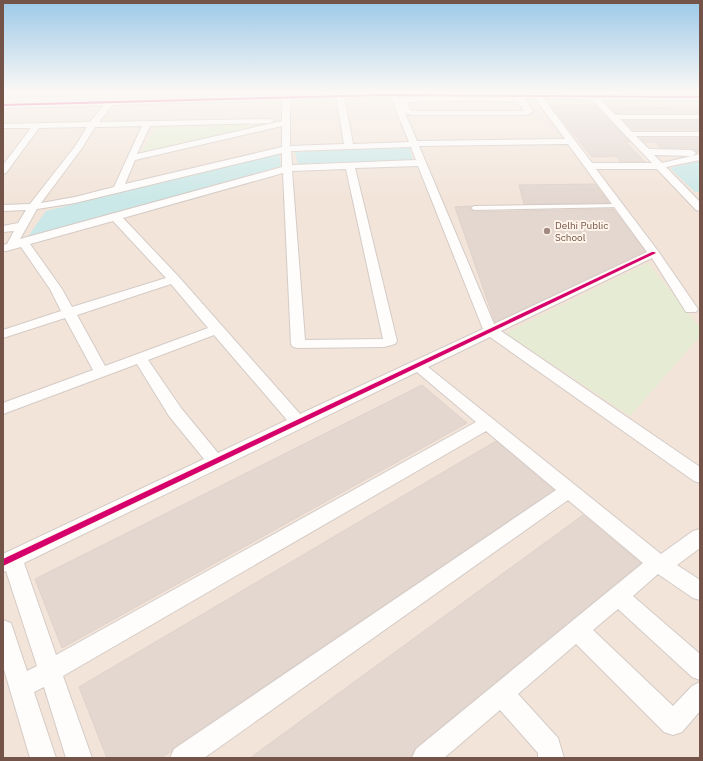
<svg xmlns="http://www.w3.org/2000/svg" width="703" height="761" viewBox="0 0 703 761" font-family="'IBM Plex Sans',sans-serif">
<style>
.residential{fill:#f2e4d9}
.green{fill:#e5ecd3}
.water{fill:#cae8e7}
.building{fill:#e3d7d0;stroke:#dfd2cb}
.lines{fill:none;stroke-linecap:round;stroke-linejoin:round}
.service-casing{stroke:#d4cbc6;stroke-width:2}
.minor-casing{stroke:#d4cbc6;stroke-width:2}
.tertiary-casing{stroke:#d4cbc6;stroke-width:2}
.trunk-casing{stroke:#d5cac5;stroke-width:2}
.service{fill:#fefdfc;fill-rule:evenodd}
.minor{fill:#fefdfc;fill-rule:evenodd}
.tertiary{fill:#fefdfc;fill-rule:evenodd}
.trunk{fill:#f2e8e4;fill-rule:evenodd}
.cycleway-casing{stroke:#fff4e9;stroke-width:2}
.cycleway{fill:#d6006c;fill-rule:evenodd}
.poi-dot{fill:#a28a81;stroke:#fff4e9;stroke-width:1.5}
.labels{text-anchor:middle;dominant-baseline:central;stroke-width:4;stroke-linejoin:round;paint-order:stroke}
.far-poi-label{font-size:10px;fill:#745349;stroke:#fff4e9;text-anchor:start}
</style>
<rect width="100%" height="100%" fill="#f6efe9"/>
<rect class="residential" x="3" y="92" width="697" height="666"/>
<g class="green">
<polygon points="275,123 141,153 156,126"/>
<polygon points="648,263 700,328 700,336 630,416 506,333"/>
</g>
<g class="water">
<polygon points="410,147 413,161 298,164 295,152"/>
<polygon points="279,154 281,166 27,238 46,211"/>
<polygon points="700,161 700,192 695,192 670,168"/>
</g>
<g class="building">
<polygon points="592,105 596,107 630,142 626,142 645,162 621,162 616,156 592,157 551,106"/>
<polygon points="610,107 700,108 700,114 616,114"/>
<polygon points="623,120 700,120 700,130 633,130"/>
<polygon points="640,138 700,138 700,152 697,152 692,148 660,148 655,142 644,142"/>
<polygon points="595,184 609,203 524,204 519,185"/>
<polygon points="471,206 470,208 474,212 613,209 645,251 495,322 455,207"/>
<polygon points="422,385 467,423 62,648 35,579"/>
<polygon points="496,441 554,490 173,748 172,751 161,758 107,758 79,687"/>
<polygon points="583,515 641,563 415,748 411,758 250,758"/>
</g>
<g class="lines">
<defs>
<polygon id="service" points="620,204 623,206 622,207 474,210 471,208 474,206"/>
<g id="minor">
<polygon points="14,92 22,92 14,98 10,96"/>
<path d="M391,93h6l3,7 3,-2 25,-1v-3h3l4,3h80l10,2 8,13 -7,3h-114l-7,-2 12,28 148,-2 -31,-42 1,-2h6l51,68h60l-61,-64v-4h6l18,20h85v4h-80l12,13h68v4h-64l13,13 43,1 4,3 -4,3 -38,-1 8,8 38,-9v6l-34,7 34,35v9l-4,-1 -39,-41h-61l62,82 40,58 -2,3h-10l-34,-54 -151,73 199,136v16l-6,-2 -204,-144 -62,30 233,187 32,-23 7,-2v19l-23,17 23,15v20l-7,-2 -35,-24 -25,22 67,58v26l-8,-3 -74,-68 -25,21 80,76 19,-20 8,-4v29l-18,21 -9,3 -9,-3 -88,-88 -58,50 40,44 6,20h-26v-5l-38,-43 -56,48h-32l4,-9 227,-186 -75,-63 -364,258h-34l4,-9 382,-259 -70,-59 -423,245 29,82h-26l-22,-71 -10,5 22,66h-26l-27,-92v-46l8,3 16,48 10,-5 -31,-95 -3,1v-18l201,-95 -35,-43 -32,-52 -134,50v-11l90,-33 -28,-52 -62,20v-8l58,-19 -11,-22 -29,-42 -15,4h-3v-6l4,-1 7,-13 -11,1v-6l15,-3 8,-13 -23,1v-6l27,-1 46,-59 11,-18 -48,1 -33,45 -3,1v-9l28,-37h-28v-4l87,-2 18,-22h3l4,2 -16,20 171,-3 4,2 -4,2 -120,3 -13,28 145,-33v-23l4,-2 4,2v48l54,-2 -8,-48 4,-2 4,2 9,48 56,-2 -19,-47zM432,101h83l4,2 5,8h-111l-3,-1 -3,-8zM142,126l-28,61 -39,10 -34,6 41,-55 13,-21zM282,126v21l-157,37 10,-24zM568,144l79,108 -153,72 -75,-178zM411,147l5,13 -124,5 -1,-14zM282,153v14l-262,72 17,-30 38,-6zM418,166l65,163 -183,85 -122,-138 -55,-58 160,-45 8,171 2,3 5,1 86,-1 11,-3 2,-3 -42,-173zM346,169l37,170 -78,1 -13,-169zM113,221l53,57 -94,29 -10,-18 -32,-45zM171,284l37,44 -103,38 -28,-51zM214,335l73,85 -69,33 -37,-45 -33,-48zM417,372l59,50 -420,233 -32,-92z"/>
</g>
<g id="tertiary">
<polygon points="377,92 700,94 700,100 374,97 372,95 374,93"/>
<polygon points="243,96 246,97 248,99 246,101 3,108 3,102"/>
</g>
<polygon id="trunk" points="276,92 700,92 700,96 435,95 3,104 3,98"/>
</defs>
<use href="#service" class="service-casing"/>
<use href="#minor" class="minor-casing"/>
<use href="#tertiary" class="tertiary-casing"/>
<use href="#trunk" class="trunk-casing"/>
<use href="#service" class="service"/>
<use href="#minor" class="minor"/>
<use href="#tertiary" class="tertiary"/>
<use href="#trunk" class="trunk"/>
<defs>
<g id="cycleway">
<polygon points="381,94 700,96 700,98 381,96 3,106 3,104"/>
<polygon points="652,252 654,252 656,253 3,566 3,559"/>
</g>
</defs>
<use href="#cycleway" class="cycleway-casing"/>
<use href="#cycleway" class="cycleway"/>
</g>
<linearGradient id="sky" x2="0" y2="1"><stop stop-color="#9cc9e8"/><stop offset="0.46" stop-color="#fbf8f5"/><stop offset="1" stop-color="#fbf8f5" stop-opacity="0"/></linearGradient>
<rect width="703" height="199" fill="url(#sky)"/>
<circle class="poi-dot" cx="547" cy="231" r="4"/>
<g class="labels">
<g class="far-poi-label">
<text x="555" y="225">Delhi Public<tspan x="555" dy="12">School</tspan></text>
</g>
</g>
<rect width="703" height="761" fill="none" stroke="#745349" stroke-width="8"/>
</svg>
